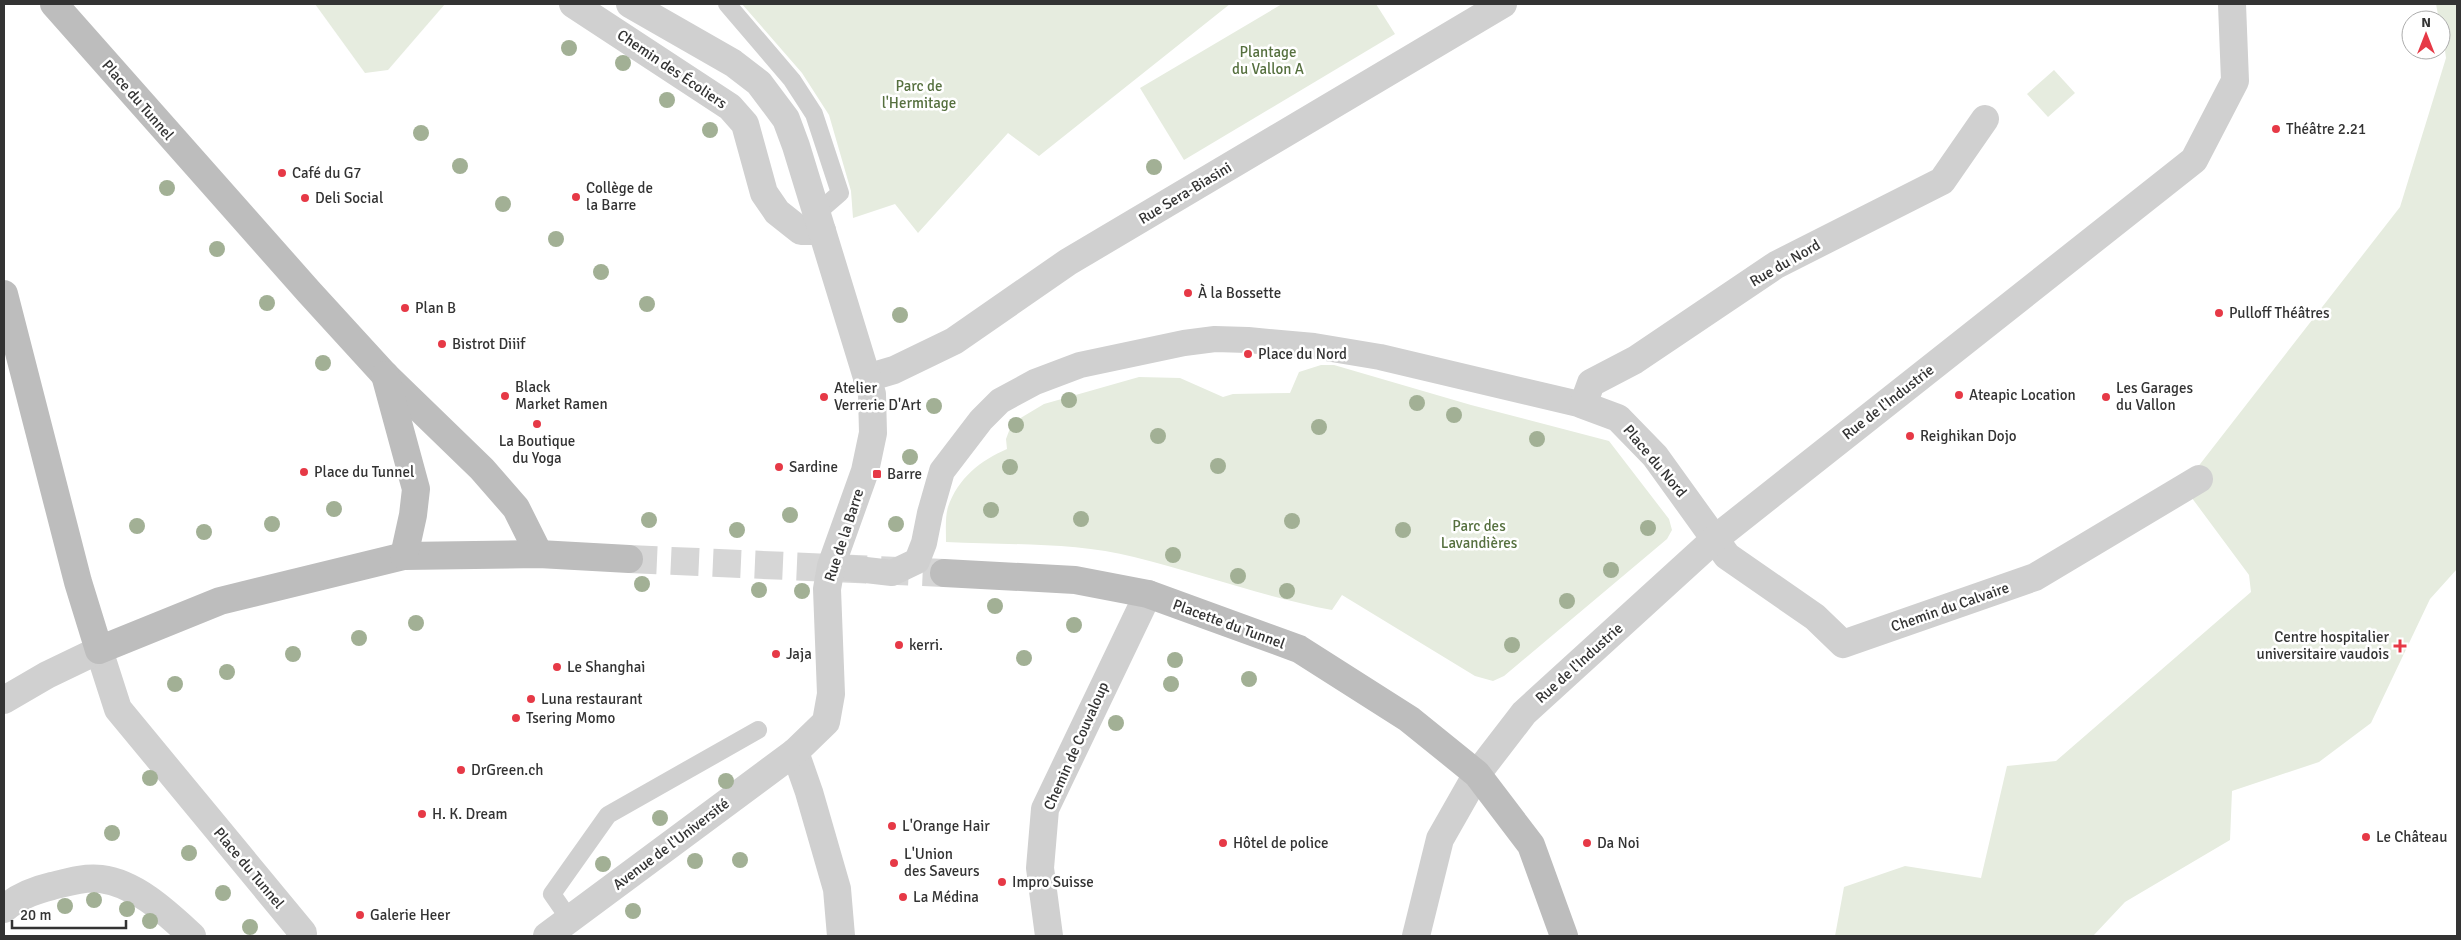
<svg xmlns="http://www.w3.org/2000/svg" width="2461" height="940" viewBox="0 0 2461 940" font-family="Signika,sans-serif">
<style>
.green{fill:#e6ecdf}
.lines{fill:none;stroke-linecap:round;stroke-linejoin:round}
.secondary-tunnel{stroke:#d6d6d6;stroke-width:28;stroke-dasharray:28 14;stroke-linecap:butt}
.service{stroke:#d0d0d0;stroke-width:18}
.pedestrian{stroke:#d0d0d0;stroke-width:26}
.minor{stroke:#d0d0d0;stroke-width:28}
.tertiary{stroke:#d0d0d0;stroke-width:28}
.secondary{stroke:#bdbdbd;stroke-width:28}
.tree{fill:#a2b095}
.poi-dot{fill:#e63946;stroke:#fff;stroke-width:2}
.labels{text-anchor:middle;dominant-baseline:central;stroke-width:5;stroke-linejoin:round;paint-order:stroke}
.park-label{font-size:15px;fill:#56703f;stroke:#fff}
.street-label{font-size:15px;fill:#333;stroke:#fff}
.poi-label{font-size:15px;fill:#333;stroke:#fff;text-anchor:start}
</style>
<rect width="100%" height="100%" fill="#fff"/>
<g class="green">
<polygon points="315,4 445,4 388,70 365,73"/>
<polygon points="742,4 1230,4 1039,156 1008,133 918,233 895,204 853,218 851,191 829,115 802,73"/>
<polygon points="1282,4 1376,4 1395,34 1184,160 1140,88"/>
<polygon points="2436,4 2457,4 2457,569 2430,599 2371,723 2319,762 2232,791 2230,840 2125,902 2093,936 1835,936 1844,887 1905,866 1981,878 2007,766 2056,761 2251,592 2249,575 2183,486 2400,207 2446,58 2441,20 2439,20"/>
<polygon points="2054,70 2075,93 2048,117 2027,94"/>
<path d="M1321,365h13l137,40 138,36 60,78 3,11 -5,9 -163,137 -11,5 -18,-5 -133,-81 -10,15c-67,-13 -131,-36 -198,-53 -60,-15 -126,-12 -188,-15 0,-11 -1,-25 2,-35 10,-29 33,-47 59,-58l-1,-10 6,-16 32,-19 95,-27 41,1 43,19 10,-3 57,-1 9,-21z"/>
</g>
<g class="lines">
<polyline class="secondary-tunnel" points="629,559 944,573"/>
<g class="service">
<polyline points="727,4 792,80 814,114 840,193 817,213"/>
<polyline points="570,920 552,894 608,815 758,730"/>
</g>
<polyline class="pedestrian" points="831,566 892,573 917,561 924,543 930,513 942,471 981,420 1000,401 1035,382 1080,365 1184,343 1215,339 1248,340 1314,346 1380,357 1583,405"/>
<g class="minor">
<polyline points="573,4 730,107 745,124 764,193 777,212 801,231 822,231"/>
<polyline points="1985,119 1942,181 1776,265 1635,360 1591,383 1583,405 1618,418 1655,456 1727,556 1815,617 1843,644 2035,577 2199,479"/>
<polyline points="867,378 894,370 954,341 1068,262 1503,4"/>
<polyline points="99,650 118,709 303,933 300,936"/>
<polyline points="795,752 809,792 837,889 841,936"/>
<polyline points="1477,774 1524,713 1716,538 2194,160 2235,81 2232,4"/>
<path d="M4,909c12,-11 31,-19 48,-23 16,-4 33,-9 49,-7 35,4 67,35 91,57"/>
<polyline points="547,936 795,752 826,722 831,694 827,589 831,566 865,471 873,433 872,394 796,146 786,119 759,83 733,63 630,4"/>
<polyline points="1049,936 1040,868 1045,809 1148,594"/>
</g>
<g class="tertiary">
<polyline points="4,700 47,675 99,650"/>
<polyline points="1416,936 1440,839 1477,774"/>
</g>
<g class="secondary">
<polyline points="54,4 309,292 384,374 482,469 516,508 539,554"/>
<polyline points="4,294 78,582 99,650 220,601 404,556 539,554 629,559"/>
<polyline points="385,375 416,489 413,515 404,556"/>
<polyline points="944,573 1075,580 1148,594 1299,649 1409,719 1477,774 1531,845 1564,936"/>
</g>
</g>
<g class="tree">
<circle cx="569" cy="48" r="8"/>
<circle cx="623" cy="63" r="8"/>
<circle cx="667" cy="100" r="8"/>
<circle cx="710" cy="130" r="8"/>
<circle cx="421" cy="133" r="8"/>
<circle cx="460" cy="166" r="8"/>
<circle cx="1154" cy="167" r="8"/>
<circle cx="167" cy="188" r="8"/>
<circle cx="503" cy="204" r="8"/>
<circle cx="556" cy="239" r="8"/>
<circle cx="217" cy="249" r="8"/>
<circle cx="601" cy="272" r="8"/>
<circle cx="267" cy="303" r="8"/>
<circle cx="647" cy="304" r="8"/>
<circle cx="900" cy="315" r="8"/>
<circle cx="323" cy="363" r="8"/>
<circle cx="1069" cy="400" r="8"/>
<circle cx="1417" cy="403" r="8"/>
<circle cx="934" cy="406" r="8"/>
<circle cx="1454" cy="415" r="8"/>
<circle cx="1016" cy="425" r="8"/>
<circle cx="1319" cy="427" r="8"/>
<circle cx="1158" cy="436" r="8"/>
<circle cx="1537" cy="439" r="8"/>
<circle cx="910" cy="457" r="8"/>
<circle cx="1218" cy="466" r="8"/>
<circle cx="1010" cy="467" r="8"/>
<circle cx="334" cy="509" r="8"/>
<circle cx="991" cy="510" r="8"/>
<circle cx="790" cy="515" r="8"/>
<circle cx="1081" cy="519" r="8"/>
<circle cx="649" cy="520" r="8"/>
<circle cx="1292" cy="521" r="8"/>
<circle cx="272" cy="524" r="8"/>
<circle cx="896" cy="524" r="8"/>
<circle cx="137" cy="526" r="8"/>
<circle cx="1648" cy="528" r="8"/>
<circle cx="737" cy="530" r="8"/>
<circle cx="1403" cy="530" r="8"/>
<circle cx="204" cy="532" r="8"/>
<circle cx="1173" cy="555" r="8"/>
<circle cx="1611" cy="570" r="8"/>
<circle cx="1238" cy="576" r="8"/>
<circle cx="642" cy="584" r="8"/>
<circle cx="759" cy="590" r="8"/>
<circle cx="802" cy="591" r="8"/>
<circle cx="1287" cy="591" r="8"/>
<circle cx="1567" cy="601" r="8"/>
<circle cx="995" cy="606" r="8"/>
<circle cx="416" cy="623" r="8"/>
<circle cx="1074" cy="625" r="8"/>
<circle cx="359" cy="638" r="8"/>
<circle cx="1512" cy="645" r="8"/>
<circle cx="293" cy="654" r="8"/>
<circle cx="1024" cy="658" r="8"/>
<circle cx="1175" cy="660" r="8"/>
<circle cx="227" cy="672" r="8"/>
<circle cx="1249" cy="679" r="8"/>
<circle cx="175" cy="684" r="8"/>
<circle cx="1171" cy="684" r="8"/>
<circle cx="1116" cy="723" r="8"/>
<circle cx="150" cy="778" r="8"/>
<circle cx="726" cy="781" r="8"/>
<circle cx="660" cy="818" r="8"/>
<circle cx="112" cy="833" r="8"/>
<circle cx="189" cy="853" r="8"/>
<circle cx="740" cy="860" r="8"/>
<circle cx="695" cy="861" r="8"/>
<circle cx="603" cy="864" r="8"/>
<circle cx="223" cy="893" r="8"/>
<circle cx="94" cy="900" r="8"/>
<circle cx="65" cy="906" r="8"/>
<circle cx="127" cy="909" r="8"/>
<circle cx="633" cy="911" r="8"/>
<circle cx="150" cy="921" r="8"/>
<circle cx="250" cy="927" r="8"/>
</g>
<g class="poi-dot">
<circle cx="2276" cy="129" r="5"/>
<circle cx="282" cy="173" r="5"/>
<circle cx="576" cy="197" r="5"/>
<circle cx="305" cy="198" r="5"/>
<circle cx="1188" cy="293" r="5"/>
<circle cx="405" cy="308" r="5"/>
<circle cx="2219" cy="313" r="5"/>
<circle cx="442" cy="344" r="5"/>
<circle cx="1248" cy="354" r="5"/>
<circle cx="1959" cy="395" r="5"/>
<circle cx="505" cy="396" r="5"/>
<circle cx="824" cy="397" r="5"/>
<circle cx="2106" cy="397" r="5"/>
<circle cx="537" cy="424" r="5"/>
<circle cx="1910" cy="436" r="5"/>
<circle cx="779" cy="467" r="5"/>
<circle cx="304" cy="472" r="5"/>
<rect x="872" y="469" width="10" height="10" rx="2.5"/>
<circle cx="899" cy="645" r="5"/>
<path d="M2397.5 638.5h5v5h5v5h-5v5h-5v-5h-5v-5h5z"/>
<circle cx="776" cy="654" r="5"/>
<circle cx="557" cy="667" r="5"/>
<circle cx="531" cy="699" r="5"/>
<circle cx="516" cy="718" r="5"/>
<circle cx="461" cy="770" r="5"/>
<circle cx="422" cy="814" r="5"/>
<circle cx="892" cy="826" r="5"/>
<circle cx="2366" cy="837" r="5"/>
<circle cx="1223" cy="843" r="5"/>
<circle cx="1587" cy="843" r="5"/>
<circle cx="894" cy="863" r="5"/>
<circle cx="1002" cy="882" r="5"/>
<circle cx="903" cy="897" r="5"/>
<circle cx="360" cy="915" r="5"/>
</g>
<g class="labels">
<g class="park-label">
<text x="1268" y="52">Plantage<tspan x="1268" dy="17">du Vallon A</tspan></text>
<text x="919" y="86">Parc de<tspan x="919" dy="17">l'Hermitage</tspan></text>
<text x="1479" y="526">Parc des<tspan x="1479" dy="17">Lavandières</tspan></text>
</g>
<g class="street-label">
<text transform="translate(672 69) rotate(34)">Chemin des Écoliers</text>
<text transform="translate(138 100) rotate(49)">Place du Tunnel</text>
<text transform="translate(1185 193) rotate(-31)">Rue Sera-Biasini</text>
<text transform="translate(1785 263) rotate(-30)">Rue du Nord</text>
<text transform="translate(1888 402) rotate(-38)">Rue de l'Industrie</text>
<text transform="translate(1655 461) rotate(50)">Place du Nord</text>
<text transform="translate(844 535) rotate(-72)">Rue de la Barre</text>
<text transform="translate(1950 607) rotate(-19)">Chemin du Calvaire</text>
<text transform="translate(1229 624) rotate(20)">Placette du Tunnel</text>
<text transform="translate(1579 663) rotate(-42)">Rue de l'Industrie</text>
<text transform="translate(1076 746) rotate(-66)">Chemin de Couvaloup</text>
<text transform="translate(671 844) rotate(-37)">Avenue de l'Université</text>
<text transform="translate(249 868) rotate(50)">Place du Tunnel</text>
</g>
<g class="poi-label">
<text x="2286" y="129">Théâtre 2.21</text>
<text x="292" y="173">Café du G7</text>
<text x="586" y="188">Collège de<tspan x="586" dy="17">la Barre</tspan></text>
<text x="315" y="198">Deli Social</text>
<text x="1198" y="293">À la Bossette</text>
<text x="415" y="308">Plan B</text>
<text x="2229" y="313">Pulloff Théâtres</text>
<text x="452" y="344">Bistrot Diiif</text>
<text x="1258" y="354">Place du Nord</text>
<text x="515" y="387">Black<tspan x="515" dy="17">Market Ramen</tspan></text>
<text x="834" y="388">Atelier<tspan x="834" dy="17">Verrerie D'Art</tspan></text>
<text x="2116" y="388">Les Garages<tspan x="2116" dy="17">du Vallon</tspan></text>
<text x="1969" y="395">Ateapic Location</text>
<text x="1920" y="436">Reighikan Dojo</text>
<text x="537" y="441" text-anchor="middle">La Boutique<tspan x="537" dy="17">du Yoga</tspan></text>
<text x="789" y="467">Sardine</text>
<text x="314" y="472">Place du Tunnel</text>
<text x="887" y="474">Barre</text>
<text x="2389" y="637" text-anchor="end">Centre hospitalier<tspan x="2389" dy="17">universitaire vaudois</tspan></text>
<text x="909" y="645">kerri.</text>
<text x="786" y="654">Jaja</text>
<text x="567" y="667">Le Shanghai</text>
<text x="541" y="699">Luna restaurant</text>
<text x="526" y="718">Tsering Momo</text>
<text x="471" y="770">DrGreen.ch</text>
<text x="432" y="814">H. K. Dream</text>
<text x="902" y="826">L'Orange Hair</text>
<text x="2376" y="837">Le Château</text>
<text x="1233" y="843">Hôtel de police</text>
<text x="1597" y="843">Da Noi</text>
<text x="904" y="854">L'Union<tspan x="904" dy="17">des Saveurs</tspan></text>
<text x="1012" y="882">Impro Suisse</text>
<text x="913" y="897">La Médina</text>
<text x="370" y="915">Galerie Heer</text>
</g>
</g>
<rect width="2461" height="940" fill="none" stroke="#333333" stroke-width="10"/>
<g transform="translate(2426 35)"><circle r="24" fill="#ffffff" stroke="#adadad"/>
<path d="M0-4L9 19L0 12L-9 19Z" fill="#e63946"/>
<text y="-8" font-size="14" font-weight="bold" text-anchor="middle" fill="#333333">N</text>
</g>
<path d="M12 920v8h114v-8" fill="none" stroke="#333333" stroke-width="2.5"/>
<text x="20" y="920" font-size="15" fill="#333333" stroke="#ffffff" stroke-width="4" paint-order="stroke">20 m</text>
</svg>
